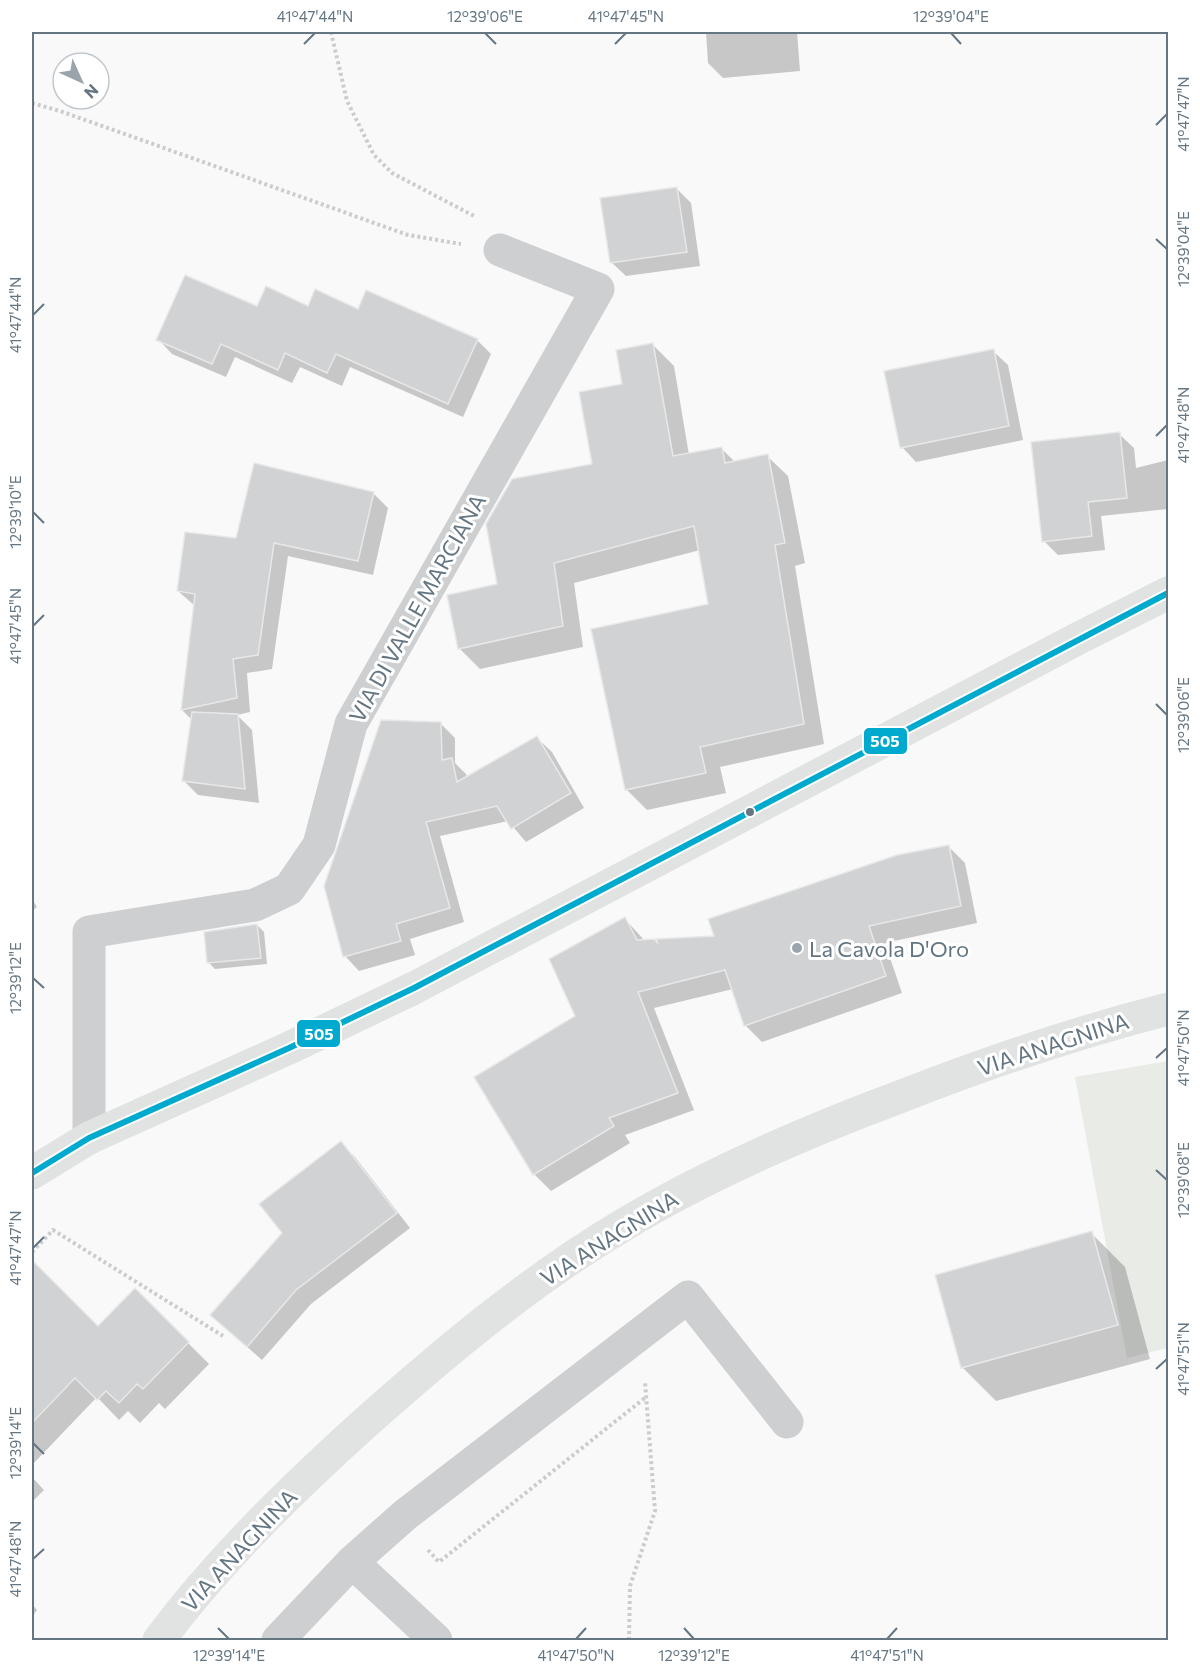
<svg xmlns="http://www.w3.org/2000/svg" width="1200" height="1672" viewBox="0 0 1200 1672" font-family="Commissioner,sans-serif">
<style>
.green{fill:#e8ebe6}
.shadow{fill:#0003}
.building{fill:#d0d2d3;stroke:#e8e8e8;stroke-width:1.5}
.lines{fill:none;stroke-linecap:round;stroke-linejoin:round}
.path{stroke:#cbcccd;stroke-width:4;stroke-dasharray:3 3;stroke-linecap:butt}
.minor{stroke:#cecfd0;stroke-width:33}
.major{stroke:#e1e2e2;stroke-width:33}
.bus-1-casing{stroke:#fff;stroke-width:10}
.bus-1{stroke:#00a9ce;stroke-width:6}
.ticks{fill:none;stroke:#657683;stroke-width:2}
.bus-dot{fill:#657683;stroke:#fff;stroke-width:2}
.poi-dot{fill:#99a4ac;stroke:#fff;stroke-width:2}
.labels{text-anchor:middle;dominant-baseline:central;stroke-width:6;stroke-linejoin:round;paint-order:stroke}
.street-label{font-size:22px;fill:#657683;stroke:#fff}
.poi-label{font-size:22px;fill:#657683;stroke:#fff;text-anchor:start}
.line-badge{stroke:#fff;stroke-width:2}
.badge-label{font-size:16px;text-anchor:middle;font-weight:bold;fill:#fff}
.neatline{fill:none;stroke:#657683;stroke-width:2}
.ticks-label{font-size:15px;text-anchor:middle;fill:#657683}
</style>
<rect width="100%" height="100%" fill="#f9f9f9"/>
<polygon class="green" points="1168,1061 1168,1348 1127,1358 1075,1077"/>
<g class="shadow">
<polygon points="706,32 797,32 800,71 723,78 708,63"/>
<polygon points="677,189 691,203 700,266 626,276 611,262"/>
<polygon points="257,308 309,308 359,311 477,340 491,354 463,417 350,367 342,386 300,367 292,383 235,357 226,377 172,354 158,339"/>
<polygon points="653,345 674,366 689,455 721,448 735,462 767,456 788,476 805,563 795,566 824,744 720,767 726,793 647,810 626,789 710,606 700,550 574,583 583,647 480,669 460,649 499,585 593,465 624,385"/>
<polygon points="993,351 1008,365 1023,440 916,462 902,447"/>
<polygon points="1119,434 1134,448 1136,468 1168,460 1168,509 1101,516 1105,550 1058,555 1044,541"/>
<polygon points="374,494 388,508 373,575 288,556 272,669 247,673 250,712 237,715 252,730 259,803 198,795 184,781 192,720 182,710 195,606 178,591 237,540"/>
<polygon points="441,724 455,738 455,763 466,774 467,778 537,738 552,752 584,808 526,842 508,821 440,836 464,922 410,939 415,955 359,971 345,956"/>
<polygon points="948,846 965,863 977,923 885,943 902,993 762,1042 745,1025 733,989 654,1008 694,1110 625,1135 630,1143 551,1191 534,1174 577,1017 625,919 645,941 659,946 716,937"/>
<polygon points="32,899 37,907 32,911"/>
<polygon points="257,925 264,932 267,964 215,969 208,962"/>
<polygon points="341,1143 355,1157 410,1228 311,1304 262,1360 227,1329 284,1233"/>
<polygon points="1091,1233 1125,1267 1150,1359 996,1401 962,1367"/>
<polygon points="40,1271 98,1328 135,1290 209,1364 165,1409 159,1403 140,1423 128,1411 119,1420 97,1397 32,1465 32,1280"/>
<polygon points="32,1477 44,1490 32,1502"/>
<polygon points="32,1604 37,1610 32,1617"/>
</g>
<g class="building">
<polygon points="677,187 687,252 610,263 600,198"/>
<polygon points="185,275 257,306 266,286 308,306 315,289 358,309 366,290 478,339 448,404 336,354 327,373 285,353 278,370 221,344 212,364 156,340"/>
<polygon points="653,343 673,456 722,447 725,463 768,454 785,543 775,545 804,724 700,747 706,773 625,790 591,629 708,604 694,526 554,563 563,626 458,649 447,595 497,584 486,524 512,479 592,464 579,392 622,384 616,350"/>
<polygon points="994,349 1009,426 900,448 884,371"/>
<polygon points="1120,432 1127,498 1088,502 1092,536 1042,542 1031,442"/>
<polygon points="254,463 374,492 358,561 274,543 258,655 233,659 237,698 181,710 195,594 177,591 185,532 236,538"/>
<polygon points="192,712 238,714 245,789 182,781"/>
<polygon points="381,720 441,722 442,760 452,758 457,782 537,736 571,793 511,829 497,806 426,822 450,908 396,924 401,941 343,957 324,886"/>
<polygon points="949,845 961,906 869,926 886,976 744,1026 725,970 638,992 678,1093 609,1118 614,1126 533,1175 474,1077 575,1016 549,959 625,917 637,940 655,939 658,944 656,939 714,936 708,919 897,855"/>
<polygon points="257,924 261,958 207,963 204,932"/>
<polygon points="341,1141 397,1213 296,1290 247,1347 210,1315 282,1233 259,1204"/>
<polygon points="1092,1231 1118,1325 961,1368 935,1275"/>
<polygon points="32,1260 98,1326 135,1288 189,1342 143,1389 137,1384 119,1403 106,1391 97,1400 75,1378 32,1423"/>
</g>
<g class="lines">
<g class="path">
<polyline points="331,32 347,101 374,155 392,173 476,217"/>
<polyline points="32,103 63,112 408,235 461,244"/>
<polyline points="32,1252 53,1230 223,1336"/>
<polyline points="428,1550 439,1562 646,1397"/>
<polyline points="629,1640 630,1586 655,1511 645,1382"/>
</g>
<g class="minor">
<polyline points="89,1138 89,932 255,905 289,889 319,845 351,724 598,289 500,250"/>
<polyline points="352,1562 436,1640"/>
<polyline points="278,1640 352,1562 405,1515 688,1297 787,1422"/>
</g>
<g class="major">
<polyline points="32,1173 89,1138 289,1048 414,988 1079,638 1168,593"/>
<path d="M159,1640c59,-79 131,-149 205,-216 81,-72 163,-141 256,-197 89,-54 185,-95 282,-131 87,-34 176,-64 266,-87"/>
</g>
<defs>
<polyline id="bus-1" points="32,1173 89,1138 289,1048 414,988 1168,593"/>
</defs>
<use href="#bus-1" class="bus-1-casing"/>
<use href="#bus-1" class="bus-1"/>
</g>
<path class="ticks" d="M485,33l11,11M951,33l10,11M304,44l11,-11M615,44l11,-11M1156,125l11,-11M1156,239l11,10M33,315l11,-11M1156,436l11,-11M33,512l11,11M33,626l11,-11M1156,704l11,11M33,978l11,10M1156,1058l11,-10M1156,1170l11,10M33,1248l11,-11M1156,1369l11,-10M33,1443l11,11M33,1559l11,-10M218,1628l11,11M684,1628l10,11M576,1639l10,-11M887,1639l10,-11"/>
<circle class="bus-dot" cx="750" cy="812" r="5"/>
<circle class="poi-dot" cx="797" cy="948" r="6"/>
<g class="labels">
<g class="street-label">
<text transform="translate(417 608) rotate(-61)">VIA DI VALLE MARCIANA</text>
<text transform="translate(1053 1044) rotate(-18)">VIA ANAGNINA</text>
<text transform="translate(609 1238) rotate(-32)">VIA ANAGNINA</text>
<text transform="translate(239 1550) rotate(-47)">VIA ANAGNINA</text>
</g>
<g class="poi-label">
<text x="809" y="948">La Cavola D'Oro</text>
</g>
</g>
<g class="line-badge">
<rect x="863" y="727" width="45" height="28" rx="6" fill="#00a9ce"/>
<rect x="296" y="1019" width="45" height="29" rx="6" fill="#00a9ce"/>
</g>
<g class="badge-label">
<text x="885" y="747">505</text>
<text x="319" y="1040">505</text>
</g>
<rect width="1200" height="1672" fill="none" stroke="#ffffff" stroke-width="66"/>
<g transform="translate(81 81) rotate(135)"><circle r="28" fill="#ffffff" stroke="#c1c8cd" stroke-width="1.5"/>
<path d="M0-4.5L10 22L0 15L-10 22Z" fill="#99a4ac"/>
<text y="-9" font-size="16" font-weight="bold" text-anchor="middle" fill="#657683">N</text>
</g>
<rect x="33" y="33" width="1134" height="1606" class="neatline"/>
<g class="ticks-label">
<text x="315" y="22">41°47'44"N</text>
<text x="485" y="22">12°39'06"E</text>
<text x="626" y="22">41°47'45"N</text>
<text x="951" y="22">12°39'04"E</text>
<text transform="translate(1184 114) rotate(-90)" y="5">41°47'47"N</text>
<text transform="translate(1184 249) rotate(-90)" y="5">12°39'04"E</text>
<text transform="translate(16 315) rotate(-90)" y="5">41°47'44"N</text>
<text transform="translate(1184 425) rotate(-90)" y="5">41°47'48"N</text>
<text transform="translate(16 512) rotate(-90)" y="5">12°39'10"E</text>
<text transform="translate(16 626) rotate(-90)" y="5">41°47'45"N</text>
<text transform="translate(1184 715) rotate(-90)" y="5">12°39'06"E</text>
<text transform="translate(16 978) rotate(-90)" y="5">12°39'12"E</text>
<text transform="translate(1184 1048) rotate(-90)" y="5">41°47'50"N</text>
<text transform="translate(1184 1180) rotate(-90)" y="5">12°39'08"E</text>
<text transform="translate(16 1248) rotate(-90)" y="5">41°47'47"N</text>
<text transform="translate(1184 1359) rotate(-90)" y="5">41°47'51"N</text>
<text transform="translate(16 1443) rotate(-90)" y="5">12°39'14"E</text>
<text transform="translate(16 1559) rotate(-90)" y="5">41°47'48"N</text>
<text x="229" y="1661">12°39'14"E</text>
<text x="576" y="1661">41°47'50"N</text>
<text x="694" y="1661">12°39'12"E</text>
<text x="887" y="1661">41°47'51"N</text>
</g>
</svg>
